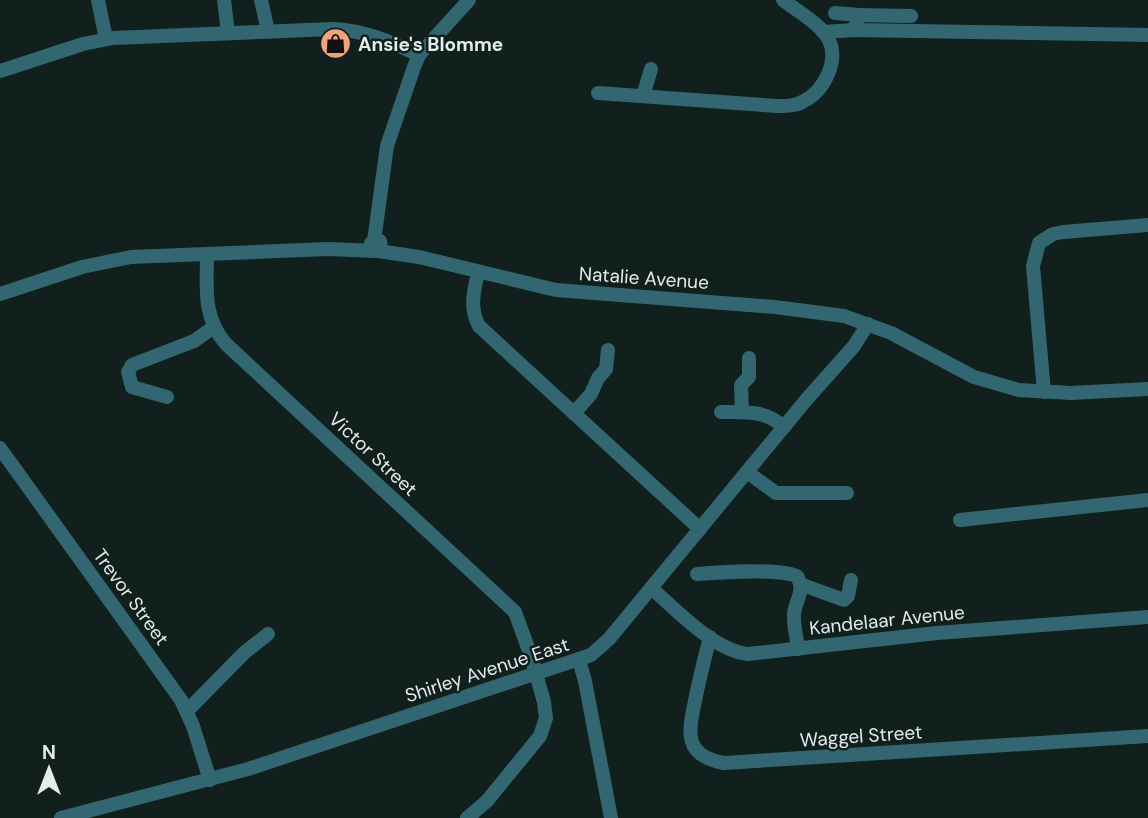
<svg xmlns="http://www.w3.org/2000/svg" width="1148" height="818" viewBox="0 0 1148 818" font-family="'DM Sans',sans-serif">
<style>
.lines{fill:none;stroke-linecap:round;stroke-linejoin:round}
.minor{stroke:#326771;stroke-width:14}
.labels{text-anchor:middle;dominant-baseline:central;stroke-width:5;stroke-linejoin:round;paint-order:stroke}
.poi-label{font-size:19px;font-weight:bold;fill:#e3ecea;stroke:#111f1d;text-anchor:start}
.street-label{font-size:19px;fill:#e3ecea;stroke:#111f1d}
</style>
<rect width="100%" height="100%" fill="#111f1d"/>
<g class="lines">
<g class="minor">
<polyline points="98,0 106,39"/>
<polyline points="224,0 228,33"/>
<polyline points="261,0 268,31"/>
<polyline points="835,13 859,15"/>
<polyline points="854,30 859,15 911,16"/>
<polyline points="823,32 854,30 1148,35"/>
<path d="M0,71l83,-27 30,-6 219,-9c31,1 60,13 87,26"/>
<path d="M598,93l179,13c10,0 19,0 27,-5 20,-10 35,-40 25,-61 -8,-16 -32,-29 -46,-40"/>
<polyline points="643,96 651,69"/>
<polyline points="374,241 387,146 414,67 419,55 469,0"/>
<polyline points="378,251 419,257 556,290 775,307 844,316 891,333 974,377 1019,390 1071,393 1148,389"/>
<path d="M207,254c0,34 -5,62 19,90l289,268 16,44 13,46 2,16 -6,18 -53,65 -20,17"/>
<path d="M478,272c-4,19 -9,36 1,54l221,203"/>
<polyline points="0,294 82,267 131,257 328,249 376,251 381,248 380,241 376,240 371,243 374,250"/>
<polyline points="1044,392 1033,266 1039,243 1053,234 1063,232 1148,225"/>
<polyline points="167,397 132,387 128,372 132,365 194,341 214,327"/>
<path d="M721,412c25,0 44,-2 63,15"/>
<polyline points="742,412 741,385 749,377 749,358"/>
<polyline points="574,413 591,394 598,378 606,369 608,350"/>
<polyline points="0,448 181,700 193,726 210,780"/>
<polyline points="747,472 776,493 847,493"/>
<polyline points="960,520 1148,500"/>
<path d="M697,574c26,-2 77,-6 100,2 9,16 -2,24 -3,38 -1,11 3,24 4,35"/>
<polyline points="800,584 844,600 848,596 851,580"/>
<path d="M651,588c26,22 62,62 97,66l189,-21 211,-16"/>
<path d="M710,637c-5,20 -10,39 -14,59 -7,34 -15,59 28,67l424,-27"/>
<polyline points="579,660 585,681 611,818"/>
<polyline points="187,711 244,653 268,634"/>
<polyline points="61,818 248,769 591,655 609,639 806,400 854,346 868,324"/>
</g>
</g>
<defs>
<symbol id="shop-disc" viewBox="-11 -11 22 22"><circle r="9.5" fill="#f0a27a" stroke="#111f1d"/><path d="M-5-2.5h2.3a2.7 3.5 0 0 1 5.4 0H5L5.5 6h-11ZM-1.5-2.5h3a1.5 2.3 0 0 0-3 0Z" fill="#111"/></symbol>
</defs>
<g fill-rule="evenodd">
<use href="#shop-disc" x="318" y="26" width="35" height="35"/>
</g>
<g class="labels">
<g class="poi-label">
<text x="358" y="44">Ansie's Blomme</text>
</g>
<g class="street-label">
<text transform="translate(644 278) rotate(4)">Natalie Avenue</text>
<text transform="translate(373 454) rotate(43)">Victor Street</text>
<text transform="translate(131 597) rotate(54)">Trevor Street</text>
<text transform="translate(887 620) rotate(-6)">Kandelaar Avenue</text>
<text transform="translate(487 670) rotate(-18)">Shirley Avenue East</text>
<text transform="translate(861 736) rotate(-4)">Waggel Street</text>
</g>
</g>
<g transform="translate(49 769)" stroke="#111f1d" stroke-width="5" paint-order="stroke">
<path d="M0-5L12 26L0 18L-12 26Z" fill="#e3ecea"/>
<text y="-10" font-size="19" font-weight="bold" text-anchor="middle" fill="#e3ecea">N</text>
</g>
</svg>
